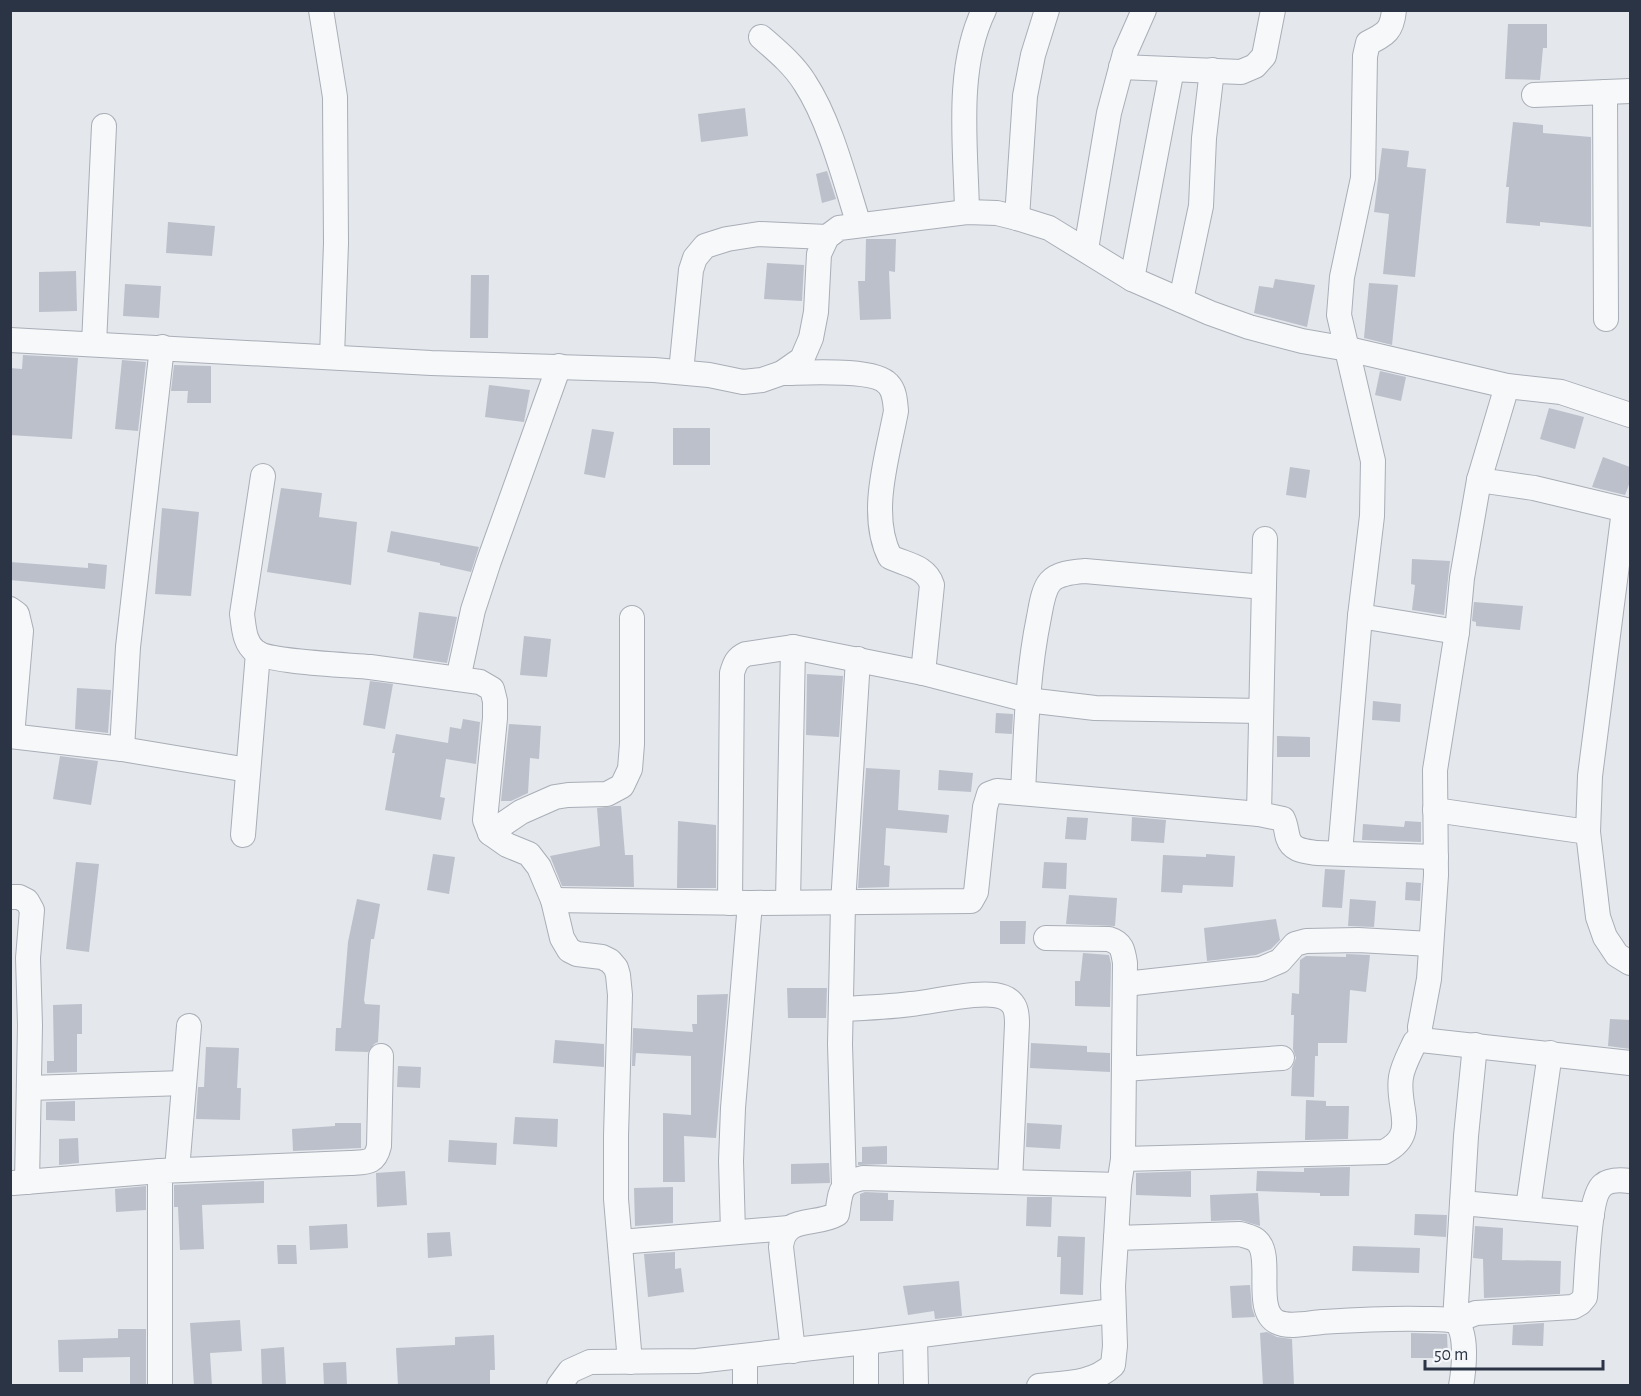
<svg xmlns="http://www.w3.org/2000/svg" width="1641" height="1396" viewBox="0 0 1641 1396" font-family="'Alegreya Sans',sans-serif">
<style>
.building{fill:#bbc0ca}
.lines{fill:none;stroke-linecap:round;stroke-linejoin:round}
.minor-casing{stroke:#a9aeb7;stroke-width:26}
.minor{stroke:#f7f8fa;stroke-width:24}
</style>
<rect width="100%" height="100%" fill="#e4e7ec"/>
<g class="building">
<polygon points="1508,24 1547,24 1547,48 1543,48 1540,80 1505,79"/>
<polygon points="745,108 748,136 701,142 698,114"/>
<polygon points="1513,122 1543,125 1543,133 1591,137 1591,227 1540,222 1540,226 1506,223 1509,187 1506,187"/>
<polygon points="1382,148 1409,151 1407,167 1426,169 1415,277 1383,274 1389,214 1374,212"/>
<polygon points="827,171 836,199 822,203 816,174"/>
<polygon points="168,222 215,226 212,256 166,253"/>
<polygon points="866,239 896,239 895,272 889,271 891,319 860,320 858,281 865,281"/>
<polygon points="767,263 804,265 802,301 764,299"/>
<polygon points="76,271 77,311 39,312 39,272"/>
<polygon points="471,275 489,275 488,338 470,338"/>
<polygon points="1275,279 1315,285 1307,327 1254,313 1259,286 1273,288"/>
<polygon points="1369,283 1398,285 1392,345 1364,338"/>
<polygon points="125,284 161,286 159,318 123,316"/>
<polygon points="23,355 78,358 72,439 10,435 10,368 22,369"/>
<polygon points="122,360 146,362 138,431 115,429"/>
<polygon points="174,365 211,366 211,403 187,403 188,391 171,391"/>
<polygon points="1380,371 1406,377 1401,401 1375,395"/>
<polygon points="489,385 530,390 524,422 485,417"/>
<polygon points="1549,408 1584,417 1575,449 1540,439"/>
<rect x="673" y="428" width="37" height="37"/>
<polygon points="592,429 614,432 605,478 584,474"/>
<polygon points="1603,457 1630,467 1630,482 1625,495 1592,487"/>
<polygon points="1290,467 1310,470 1306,498 1286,495"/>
<polygon points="281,488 322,493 319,517 357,522 351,585 267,572"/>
<polygon points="162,508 199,512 191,596 155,594"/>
<polygon points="391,531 479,547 471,572 440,565 440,563 387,552"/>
<polygon points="1412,559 1450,561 1444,615 1412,610 1415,585 1411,584"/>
<polygon points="10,562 88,568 88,563 107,565 105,589 10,580"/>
<polygon points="1474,602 1523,606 1520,630 1476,626 1476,622 1472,621"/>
<polygon points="419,612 457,617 447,663 413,658"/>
<polygon points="524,636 551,639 547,677 520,675"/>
<polygon points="807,674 843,676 839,737 806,735"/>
<polygon points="370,681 393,684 385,729 363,725"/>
<polygon points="77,688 111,690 108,733 75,729"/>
<polygon points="1373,701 1401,704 1400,722 1372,720"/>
<polygon points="996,713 1013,714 1012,734 995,733"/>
<polygon points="463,719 480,722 476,764 446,759 440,797 445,798 441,820 385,810 395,753 392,753 396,734 448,743 450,727 461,729"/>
<polygon points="509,724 541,726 539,759 530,758 528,793 511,801 501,801"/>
<polygon points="1277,736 1310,737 1310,757 1277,757"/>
<polygon points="60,756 98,761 91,805 53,799"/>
<polygon points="866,768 900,770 898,810 949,815 947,833 886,828 884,865 890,866 889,887 858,888"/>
<polygon points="939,770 973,773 971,792 938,790"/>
<polygon points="615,806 621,806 625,855 633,855 634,887 562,886 550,856 600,846 597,808"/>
<polygon points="1067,817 1088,818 1086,840 1065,839"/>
<polygon points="1132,817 1166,820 1164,843 1131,841"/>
<polygon points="678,821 716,825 716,888 677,888"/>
<polygon points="1405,821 1421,822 1421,842 1362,840 1363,824 1404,827"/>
<polygon points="433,854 455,857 449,894 427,890"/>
<polygon points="1206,854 1235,856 1233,887 1183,885 1182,893 1161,892 1163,855 1206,857"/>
<polygon points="76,862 99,864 89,952 66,949"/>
<polygon points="1044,862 1067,863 1066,889 1042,888"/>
<polygon points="1325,869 1345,870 1342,908 1322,907"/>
<polygon points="1406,882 1421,883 1420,901 1405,900"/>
<polygon points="1069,895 1117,898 1115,926 1066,924"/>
<polygon points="357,899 380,904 374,939 371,939 364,1000 365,1004 380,1005 378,1042 374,1044 368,1052 335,1051 336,1028 341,1028 348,942"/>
<polygon points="1350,899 1376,901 1374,927 1348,926"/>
<polygon points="1276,919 1280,940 1271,949 1256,955 1207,961 1204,928"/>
<polygon points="1000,921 1026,921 1025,944 1000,944"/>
<polygon points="1083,953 1109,955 1111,964 1110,1007 1075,1006 1075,981 1080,981"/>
<polygon points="1346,954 1370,955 1366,992 1350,990 1347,1043 1318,1043 1318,1056 1315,1056 1314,1097 1291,1096 1292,1068 1296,1058 1293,1049 1294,1015 1291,1015 1292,993 1299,994 1300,960 1306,956 1346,957"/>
<polygon points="787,988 827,988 826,1018 788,1018"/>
<polygon points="728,994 716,1138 684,1136 685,1182 663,1182 663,1113 691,1115 691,1056 636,1053 635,1066 632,1066 633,1028 693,1032 692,1024 697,1024 697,995"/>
<polygon points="82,1004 82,1034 77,1034 77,1072 47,1073 47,1061 54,1061 53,1005"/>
<polygon points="1610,1019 1630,1020 1630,1049 1608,1046"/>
<polygon points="555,1040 604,1044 604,1067 553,1063"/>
<polygon points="1031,1043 1087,1046 1087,1052 1110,1053 1110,1072 1030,1068"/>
<polygon points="206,1047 239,1048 237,1088 241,1088 240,1120 196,1119 198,1087 204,1087"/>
<polygon points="398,1066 421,1067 420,1088 397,1087"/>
<polygon points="1306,1100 1326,1101 1326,1106 1349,1106 1348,1139 1305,1140"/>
<polygon points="75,1101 75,1121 46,1120 46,1102"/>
<polygon points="515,1117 558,1119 557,1147 513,1144"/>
<polygon points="335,1123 361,1123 361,1148 293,1151 292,1129 335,1126"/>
<polygon points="1027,1123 1062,1125 1060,1149 1026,1147"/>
<polygon points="78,1138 79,1163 59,1165 59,1139"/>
<polygon points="449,1140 497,1143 496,1165 448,1162"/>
<polygon points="887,1146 887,1164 858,1165 858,1162 862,1162 862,1147"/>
<polygon points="829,1163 830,1183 791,1184 791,1164"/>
<polygon points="1350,1167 1349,1196 1320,1196 1320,1193 1256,1191 1257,1171 1304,1172 1304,1168"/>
<polygon points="405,1171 407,1205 377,1207 376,1173"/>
<polygon points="1191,1171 1191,1197 1136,1195 1136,1173"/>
<polygon points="264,1181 264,1203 202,1205 204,1249 180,1250 178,1207 174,1207 174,1185"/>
<polygon points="146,1186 146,1210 116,1212 115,1189"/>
<polygon points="673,1187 673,1223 635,1226 634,1188"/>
<polygon points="865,1192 888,1193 888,1200 894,1200 893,1221 860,1221 860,1194"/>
<polygon points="1258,1193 1260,1226 1240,1220 1211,1221 1210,1195"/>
<polygon points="1027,1197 1052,1197 1051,1227 1026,1226"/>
<polygon points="1415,1214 1447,1215 1446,1237 1414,1235"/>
<polygon points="347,1224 348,1248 310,1250 309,1226"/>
<polygon points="1475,1226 1503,1228 1502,1260 1561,1261 1560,1294 1484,1298 1483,1259 1473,1258"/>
<polygon points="450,1232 452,1256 428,1258 427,1233"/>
<polygon points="1058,1236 1085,1237 1083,1295 1060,1294 1061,1257 1057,1257"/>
<polygon points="277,1245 296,1245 297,1264 278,1264"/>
<polygon points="1353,1246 1420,1248 1419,1273 1352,1271"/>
<polygon points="675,1252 675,1269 681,1268 684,1292 648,1297 644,1254"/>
<polygon points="959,1281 962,1316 935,1319 934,1311 908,1315 903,1286"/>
<polygon points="1250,1285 1252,1308 1255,1317 1232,1318 1230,1286"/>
<polygon points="240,1320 242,1351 210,1353 212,1386 194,1386 190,1323"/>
<polygon points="1544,1323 1543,1346 1512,1345 1513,1325"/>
<polygon points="118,1329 146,1329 146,1386 130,1386 130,1357 83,1358 83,1372 59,1372 58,1340 118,1338"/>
<polygon points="1267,1332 1277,1337 1292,1339 1294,1386 1263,1386 1260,1333"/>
<polygon points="1411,1333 1447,1334 1448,1358 1411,1358"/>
<polygon points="494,1335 495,1370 490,1370 490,1386 398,1386 396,1348 455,1345 455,1337"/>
<polygon points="284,1347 286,1386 262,1386 261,1349"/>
<polygon points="346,1362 347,1386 324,1386 323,1363"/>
</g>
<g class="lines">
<defs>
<g id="minor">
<polyline points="321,10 335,97 336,243 332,357"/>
<path d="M1394,10c-2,21 -8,24 -26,33l-3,13 -2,122 -21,99 -3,38 34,146 -1,55 -12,100 97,16"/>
<path d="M761,37c16,14 33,28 44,46 25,38 40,98 54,142"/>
<polyline points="1121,67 1241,72 1255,66 1264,56 1273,10"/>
<polyline points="1605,92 1606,319"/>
<polyline points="1534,95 1630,91"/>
<path d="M967,212c-1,-63 -12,-143 17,-202"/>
<polyline points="1017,218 1025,96 1033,55 1047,10"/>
<polyline points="1086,249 1109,113 1125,53 1144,10"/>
<polyline points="1132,279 1172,69"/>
<polyline points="1181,300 1201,206 1204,138 1212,70"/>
<polyline points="10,340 431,363 654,370 709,375 743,382 762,380 782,373 802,359 811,338 816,312 819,254 827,237 839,228 967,212 997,213 1017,218 1049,228 1132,279 1210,313 1249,327 1302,341 1348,349 1507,386 1561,392 1630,415"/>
<polyline points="94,344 104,126"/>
<polyline points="681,372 691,270 695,258 705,246 727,239 759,234 827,237"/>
<path d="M782,373c23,0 92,-5 106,11 7,7 7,17 8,27 -8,44 -28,103 -6,146 17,8 36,9 42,28l-9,88"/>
<polyline points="1507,386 1479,480 1534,488 1630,511"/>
<path d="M263,476l-21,138c2,14 2,29 14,38 13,10 93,13 114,15 37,5 73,10 110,15l12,7 3,12v17l-10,102 5,13 17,12 22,9 10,13 14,33 9,38 7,12 8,4 25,3 8,4 6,7 2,7 2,20 -4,141v63l14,163"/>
<polyline points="1479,480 1462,578 1457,632 1435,770 1436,875 1429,979 1420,1027 1421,1040 1630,1063"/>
<polyline points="1624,510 1590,776 1588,832 1598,917 1605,937 1617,955 1630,963"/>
<polyline points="10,609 17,614 21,631 12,736"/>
<polyline points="458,679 473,610 489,561 559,366"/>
<polyline points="10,736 122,749 248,770"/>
<polyline points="122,749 128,647 162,347"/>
<path d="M1023,792c3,-58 4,-117 16,-175 2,-10 4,-27 11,-35 8,-9 24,-10 35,-11l179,16"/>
<polyline points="1435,810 1588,832"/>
<polyline points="1259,814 1265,539"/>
<polyline points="490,833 521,812 555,797 568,795 607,794 622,786 630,769 632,744 632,618"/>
<polyline points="243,835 258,653"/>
<polyline points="1340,853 1360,616"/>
<polyline points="10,897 19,897 27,901 32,910 28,958 30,1025 27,1182"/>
<path d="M553,900l197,3 221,-2 5,-9 9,-85 4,-13 8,-3 262,23 24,5c3,6 3,12 5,19 4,13 17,13 29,15l119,4"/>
<polyline points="788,902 793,647"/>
<path d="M730,903l2,-230c3,-10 5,-15 14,-19l47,-7 130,26 104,27 68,8 166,3"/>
<polyline points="1125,984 1261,969 1280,961 1295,944 1306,941 1358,940 1431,944"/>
<path d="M842,1009c23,-1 46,-2 69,-5 23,-2 72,-15 92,-7 13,5 14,15 14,27l-7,158"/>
<path d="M1475,1045l-9,91 -11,185 21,-8 97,-6 7,-4 5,-6c2,-21 3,-101 18,-112 7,-6 19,-5 27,-4"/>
<polyline points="1124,1069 1282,1058"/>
<polyline points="29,1088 184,1083"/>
<path d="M1123,1159l261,-7c36,-18 12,-44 17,-75 2,-12 9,-24 14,-35l6,-2"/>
<polyline points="177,1170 189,1026"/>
<polyline points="13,1183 160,1171"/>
<polyline points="844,1185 840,1044 843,904 858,659"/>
<path d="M1119,1185l-3,53 124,-4c6,2 13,3 17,7 17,15 -4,69 20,81 12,6 32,1 45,0 34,-2 67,-4 101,-3 10,0 22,-1 32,2 13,11 9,48 6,65"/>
<polyline points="1462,1203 1592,1215"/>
<polyline points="1528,1208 1550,1053"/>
<polyline points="733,1232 731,1161 733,1108 750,903"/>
<polyline points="620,1242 789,1228"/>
<polyline points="915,1337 916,1386"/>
<path d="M793,1351l-12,-104c3,-33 34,-20 56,-33 4,-21 1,-31 26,-36l256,7 4,-26 2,-196c-2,-13 -3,-20 -16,-24l-63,-1"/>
<polyline points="745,1357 745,1386"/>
<path d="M160,1386v-215l190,-8c16,-1 25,1 29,-17l2,-90"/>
<polyline points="559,1386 570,1371 590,1362 697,1361 866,1342"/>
<polyline points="866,1386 866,1342 1113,1311"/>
<path d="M1039,1386c27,-3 54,-2 74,-21l2,-19 -2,-60 3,-48"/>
</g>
</defs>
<use href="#minor" class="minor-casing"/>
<use href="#minor" class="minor"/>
</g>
<rect width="1641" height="1396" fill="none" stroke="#2b3445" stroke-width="24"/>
<path d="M1425 1360v9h178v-9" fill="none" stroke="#2b3445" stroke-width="3"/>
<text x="1434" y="1360" font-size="18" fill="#2b3445" stroke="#f4f6f9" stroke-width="4.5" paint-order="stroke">50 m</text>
</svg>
